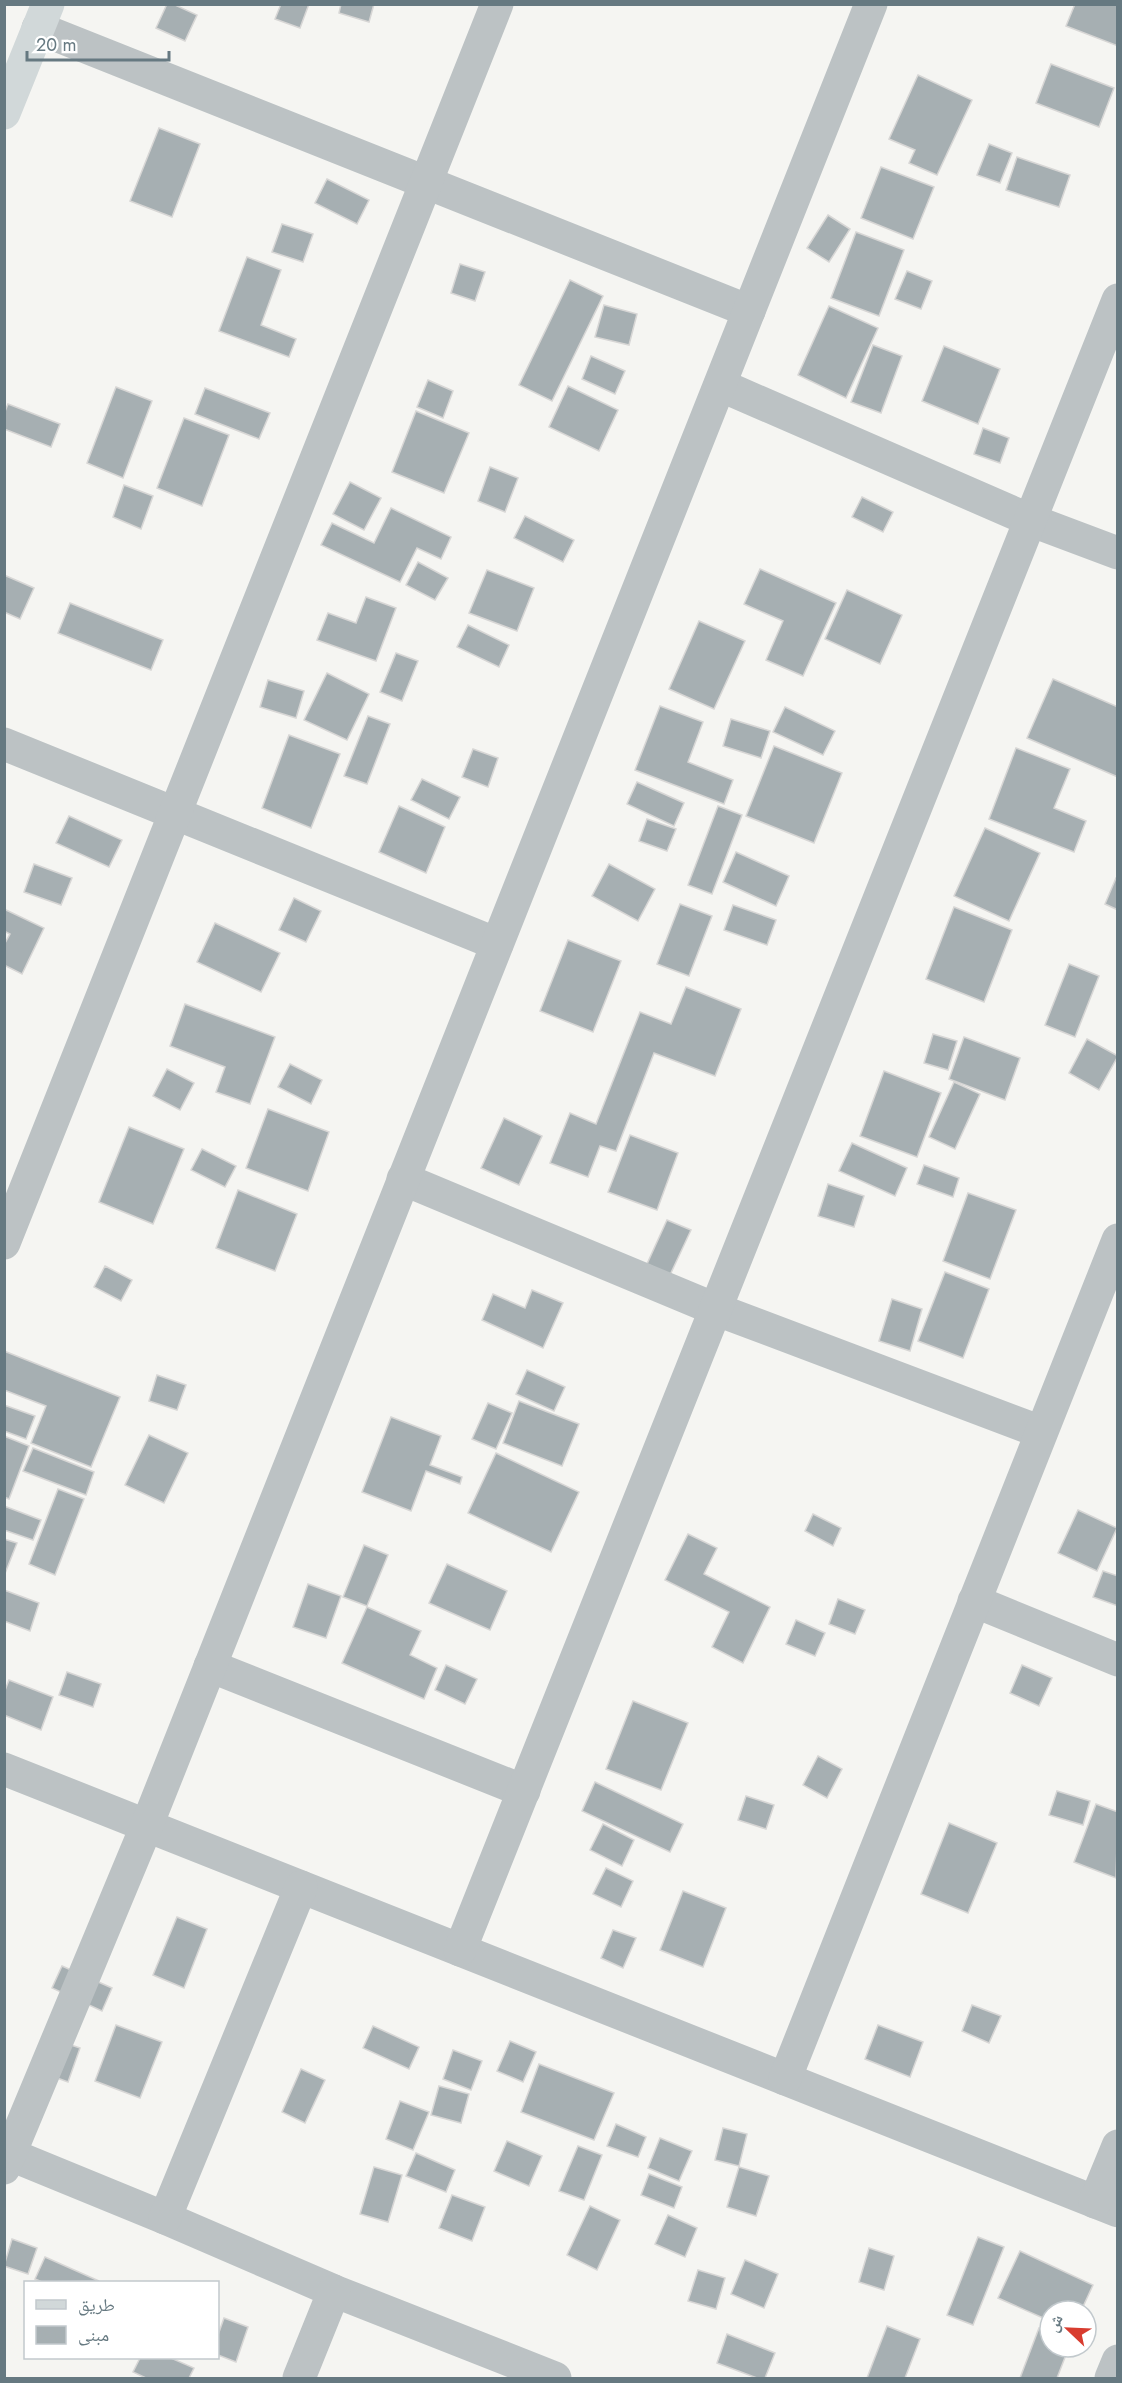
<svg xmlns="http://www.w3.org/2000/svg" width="1122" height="2383" viewBox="0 0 1122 2383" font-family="Jost,'Noto Naskh Arabic',sans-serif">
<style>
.building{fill:#a6afb2;stroke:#d7d6d5;stroke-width:1.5}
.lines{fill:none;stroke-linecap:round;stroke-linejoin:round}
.street{stroke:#bcc2c4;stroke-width:33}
.secondary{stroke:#d1d8d9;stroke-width:33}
</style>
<rect width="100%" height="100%" fill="#f5f5f2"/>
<g class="building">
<polygon points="167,4 173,4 197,15 185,41 156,28"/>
<polygon points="281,4 309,4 300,28 275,19"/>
<polygon points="341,4 374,4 369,22 339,13"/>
<polygon points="1075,4 1118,4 1118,46 1066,26"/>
<polygon points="1051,64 1114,88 1099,127 1036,103"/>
<polygon points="918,75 972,100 937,175 909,163 915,150 889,139"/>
<polygon points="159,128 200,144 172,217 130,201"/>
<polygon points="989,144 1012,153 1000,183 977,175"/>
<polygon points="1017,157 1070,175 1059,207 1006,190"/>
<polygon points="881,167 934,187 913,239 861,218"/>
<polygon points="327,179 369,200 357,224 315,203"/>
<polygon points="828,215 850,229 829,262 807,248"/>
<polygon points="282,224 313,234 303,262 272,252"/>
<polygon points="856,232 904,250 879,316 831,298"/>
<polygon points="247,257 281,270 261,325 296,339 289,357 219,331"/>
<polygon points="460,264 485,272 475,301 451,293"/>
<polygon points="907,271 932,281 921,309 895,299"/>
<polygon points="570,280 603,296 552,401 519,385"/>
<polygon points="604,305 637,314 629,345 595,337"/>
<polygon points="829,306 878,328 846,398 798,375"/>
<polygon points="873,345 902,356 881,413 851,402"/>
<polygon points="944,346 1000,369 978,424 922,401"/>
<polygon points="591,356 625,371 615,394 582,379"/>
<polygon points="428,380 453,391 443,418 417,407"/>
<polygon points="568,386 618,410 599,451 549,427"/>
<polygon points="116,387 152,401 123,478 87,463"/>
<polygon points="205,388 270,413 259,439 195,414"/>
<polygon points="8,404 60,424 51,447 4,429 4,414"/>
<polygon points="416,411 469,433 444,493 392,472"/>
<polygon points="184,418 229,435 202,506 157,488"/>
<polygon points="983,428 1009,438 1000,463 974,454"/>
<polygon points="490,467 518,478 505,512 478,501"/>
<polygon points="350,482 381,498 364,530 333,514"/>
<polygon points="124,485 153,496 141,529 113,517"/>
<polygon points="862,497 893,512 883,532 852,517"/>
<polygon points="391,508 451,537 441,559 417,548 400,582 321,545 332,523 374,543"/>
<polygon points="525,516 574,540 563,562 514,538"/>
<polygon points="418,562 448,578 435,600 406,585"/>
<polygon points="760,569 836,603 803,676 766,660 783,621 744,604"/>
<polygon points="487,570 534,588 517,631 469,613"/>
<polygon points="4,575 34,588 20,619 4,612"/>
<polygon points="847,590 902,615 880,664 825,639"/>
<polygon points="366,597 396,608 376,661 317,640 328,613 356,623"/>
<polygon points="70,603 163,640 151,670 58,633"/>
<polygon points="699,621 745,641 714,709 669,689"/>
<polygon points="468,625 509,645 499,667 457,647"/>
<polygon points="396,653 418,661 402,701 380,692"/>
<polygon points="327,673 369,694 347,740 304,720"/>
<polygon points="1053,679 1118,707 1118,777 1027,738"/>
<polygon points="268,680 304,691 296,718 260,707"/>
<polygon points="660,706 703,722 688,762 733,780 724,804 635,770"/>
<polygon points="785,707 835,731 823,755 773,732"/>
<polygon points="368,716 390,724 367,784 344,776"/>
<polygon points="731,719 770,731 761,758 723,746"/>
<polygon points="289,735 340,754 311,828 262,808"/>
<polygon points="774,746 842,773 814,843 746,816"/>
<polygon points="1016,748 1070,769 1054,808 1086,821 1074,852 989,819"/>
<polygon points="473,749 498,758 488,787 462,777"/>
<polygon points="422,779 460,797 449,819 411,800"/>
<polygon points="637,782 684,803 674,826 627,804"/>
<polygon points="399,806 445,827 426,873 379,852"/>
<polygon points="718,806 742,815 712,894 688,885"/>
<polygon points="69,816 122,840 109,867 56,843"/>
<polygon points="647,819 676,829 667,851 639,841"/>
<polygon points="985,828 1040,853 1009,921 954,896"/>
<polygon points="736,852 789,876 776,906 723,882"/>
<polygon points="34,864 72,878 61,905 24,892"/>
<polygon points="609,864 655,889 638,921 592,896"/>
<polygon points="1116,878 1118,879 1118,910 1105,904"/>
<polygon points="294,898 321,911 306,942 279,930"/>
<polygon points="680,904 712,916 689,976 657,964"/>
<polygon points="733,905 776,920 767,945 724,930"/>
<polygon points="954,907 1012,930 984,1002 926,979"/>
<polygon points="4,909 44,928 22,974 4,965 4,945 10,934 4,931"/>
<polygon points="215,923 280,953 261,992 197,962"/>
<polygon points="568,940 621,961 593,1032 540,1011"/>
<polygon points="1069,964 1099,976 1075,1037 1045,1025"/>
<polygon points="686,987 741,1009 715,1076 654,1053 616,1151 600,1146 588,1177 550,1163 570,1113 596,1124 640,1012 671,1024"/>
<polygon points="185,1004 275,1037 250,1104 216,1092 225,1067 170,1046"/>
<polygon points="933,1034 957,1041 948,1070 924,1063"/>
<polygon points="964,1037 1020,1058 1005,1100 949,1079"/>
<polygon points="1087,1039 1118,1056 1099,1090 1069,1073"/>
<polygon points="290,1064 322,1080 311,1104 278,1087"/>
<polygon points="167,1069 194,1083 180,1110 153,1096"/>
<polygon points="884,1071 941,1093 917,1157 860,1136"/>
<polygon points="954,1082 980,1094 955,1149 929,1137"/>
<polygon points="268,1109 329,1132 308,1191 246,1168"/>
<polygon points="504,1118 542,1136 519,1185 481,1168"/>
<polygon points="129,1127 184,1149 153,1224 99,1202"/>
<polygon points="630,1135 678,1153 657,1210 608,1192"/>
<polygon points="852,1143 907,1168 895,1196 839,1171"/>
<polygon points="202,1149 236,1166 225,1187 191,1170"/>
<polygon points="924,1165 959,1178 953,1197 917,1184"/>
<polygon points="828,1184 864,1196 854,1227 818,1216"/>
<polygon points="238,1190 297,1214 275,1271 216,1248"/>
<polygon points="968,1193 1016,1210 990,1279 943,1261"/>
<polygon points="667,1220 691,1230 670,1275 647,1264"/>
<polygon points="105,1266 132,1280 121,1301 94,1287"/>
<polygon points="945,1272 989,1289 963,1358 918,1341"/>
<polygon points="532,1290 563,1303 543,1348 482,1320 493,1294 525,1308"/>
<polygon points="892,1299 922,1309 910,1351 879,1341"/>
<polygon points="4,1351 120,1397 91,1467 31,1443 46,1406 4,1390"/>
<polygon points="527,1370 565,1387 554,1411 516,1394"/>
<polygon points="157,1375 186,1385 177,1410 149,1401"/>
<polygon points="519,1401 579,1424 562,1466 503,1443"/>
<polygon points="488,1403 512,1413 496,1449 472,1439"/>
<polygon points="4,1405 35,1416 26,1439 4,1431"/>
<polygon points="391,1417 441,1436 430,1465 462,1477 460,1484 426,1471 411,1511 362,1492"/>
<polygon points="149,1435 188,1453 164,1503 125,1485"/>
<polygon points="4,1436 29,1446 9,1499 4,1497"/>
<polygon points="33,1448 94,1472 86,1495 23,1471"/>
<polygon points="496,1453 579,1492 551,1552 468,1513"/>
<polygon points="58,1489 84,1499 55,1575 29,1564"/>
<polygon points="4,1506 41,1520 33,1540 4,1530"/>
<polygon points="1078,1510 1117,1528 1097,1571 1058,1553"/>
<polygon points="813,1514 841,1528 833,1546 805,1531"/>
<polygon points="688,1534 717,1548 704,1574 770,1607 743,1663 712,1647 729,1612 665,1580"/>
<polygon points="4,1539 17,1543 4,1576"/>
<polygon points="364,1545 388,1555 367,1606 343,1597"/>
<polygon points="447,1564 507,1591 490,1630 429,1603"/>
<polygon points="1103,1571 1118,1576 1118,1606 1093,1597"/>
<polygon points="308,1584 341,1596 326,1638 293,1627"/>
<polygon points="4,1590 39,1603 30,1631 4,1621"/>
<polygon points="838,1599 865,1610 855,1634 829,1624"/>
<polygon points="367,1607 421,1631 410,1655 437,1668 424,1699 342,1663"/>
<polygon points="796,1620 825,1633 815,1656 786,1644"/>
<polygon points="446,1665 477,1679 465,1704 435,1690"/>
<polygon points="1022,1665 1052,1678 1039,1706 1010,1693"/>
<polygon points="67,1672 101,1684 93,1707 59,1695"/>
<polygon points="9,1680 53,1697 41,1730 4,1715 4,1693"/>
<polygon points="633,1701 688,1723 661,1790 606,1769"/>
<polygon points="818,1756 842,1769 827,1798 803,1785"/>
<polygon points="595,1782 683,1824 670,1852 582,1811"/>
<polygon points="1057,1791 1090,1801 1083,1825 1049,1815"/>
<polygon points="746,1796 774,1805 766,1829 738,1820"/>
<polygon points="1096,1804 1118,1812 1116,1878 1074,1862"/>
<polygon points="949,1823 997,1843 968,1913 921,1894"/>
<polygon points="603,1824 634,1840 622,1866 590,1850"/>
<polygon points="606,1868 633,1881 621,1907 593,1894"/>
<polygon points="683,1891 726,1908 703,1967 660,1950"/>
<polygon points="177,1917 207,1929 184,1988 153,1975"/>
<polygon points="613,1930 636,1938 623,1968 601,1958"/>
<polygon points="62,1966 112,1988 102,2011 52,1988"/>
<polygon points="972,2005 1001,2016 989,2043 962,2031"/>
<polygon points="116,2025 162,2042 140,2098 95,2081"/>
<polygon points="878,2025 923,2042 910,2077 865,2059"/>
<polygon points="373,2026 419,2047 409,2069 363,2048"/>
<polygon points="53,2039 80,2048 68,2082 41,2072"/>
<polygon points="510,2041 536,2052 523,2082 497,2071"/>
<polygon points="453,2050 482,2061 471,2090 443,2079"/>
<polygon points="539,2064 614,2093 594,2140 521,2112"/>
<polygon points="301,2069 325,2080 305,2123 282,2112"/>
<polygon points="439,2086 469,2094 461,2123 431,2115"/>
<polygon points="400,2101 429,2112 413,2150 386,2139"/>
<polygon points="616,2124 646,2137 638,2157 607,2146"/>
<polygon points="723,2128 747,2134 739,2166 715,2160"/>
<polygon points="660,2138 692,2151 679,2181 648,2168"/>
<polygon points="507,2141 542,2156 529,2186 494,2171"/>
<polygon points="578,2146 602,2155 584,2200 559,2191"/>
<polygon points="416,2153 455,2170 446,2192 406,2176"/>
<polygon points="374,2167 402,2175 388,2222 360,2214"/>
<polygon points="739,2167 769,2176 756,2216 727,2207"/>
<polygon points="649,2174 682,2187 674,2208 641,2195"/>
<polygon points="452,2195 485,2207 472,2241 439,2228"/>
<polygon points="590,2206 620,2220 597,2270 567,2255"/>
<polygon points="668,2215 697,2228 685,2257 655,2244"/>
<polygon points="978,2237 1004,2247 973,2325 947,2315"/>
<polygon points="12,2239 37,2248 28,2274 4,2266"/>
<polygon points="869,2248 894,2256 884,2290 859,2282"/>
<polygon points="1020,2251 1093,2285 1081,2311 1050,2311 1050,2321 998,2298"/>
<polygon points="45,2257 99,2281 42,2282 35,2279"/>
<polygon points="745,2260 778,2274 764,2308 731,2294"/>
<polygon points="698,2270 725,2278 716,2309 688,2301"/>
<polygon points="224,2318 248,2327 236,2362 218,2355 218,2335"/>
<polygon points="887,2326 920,2339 905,2378 867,2378"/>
<polygon points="1039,2328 1050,2331 1050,2347 1069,2347 1057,2378 1020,2378"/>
<polygon points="727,2334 775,2353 765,2378 757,2378 717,2363"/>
<polygon points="140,2358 171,2358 194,2368 189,2378 146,2378 133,2372"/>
</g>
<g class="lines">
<g class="street">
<polyline points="38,28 749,311"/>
<polyline points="720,385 1030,520 1118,553"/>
<polyline points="4,744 497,944"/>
<polyline points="403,1179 715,1309 1041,1432"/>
<polyline points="4,1243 497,4"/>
<polyline points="974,1601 1118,1660"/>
<polyline points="210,1666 524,1791"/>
<polyline points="4,1769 1118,2211"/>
<polyline points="460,1950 1118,300"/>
<polyline points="785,2079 1118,1240"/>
<polyline points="4,2152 165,2218 334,2291 555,2378"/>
<polyline points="4,2168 147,1825 871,4"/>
<polyline points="1095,2202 1118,2146"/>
<polyline points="165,2218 301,1887"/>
<polyline points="299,2378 334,2291"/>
<polyline points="1111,2378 1118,2361"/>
</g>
<polyline class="secondary" points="4,113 48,4"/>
</g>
<rect width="1122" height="2383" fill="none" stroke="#667981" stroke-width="12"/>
<rect x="24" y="2281" width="195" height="78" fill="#ffffff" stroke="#c2c9cd" stroke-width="1.5"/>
<rect x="36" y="2300" width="30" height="9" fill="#d1d8d9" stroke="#c2c9cd" stroke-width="1.5"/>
<text x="78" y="2311" font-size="18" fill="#667981">طريق</text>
<rect x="36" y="2326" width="30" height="18" fill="#a6afb2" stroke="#c2c9cd" stroke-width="1.5"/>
<text x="78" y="2341" font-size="18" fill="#667981">مبنى</text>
<g transform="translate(1068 2329) rotate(293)"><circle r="28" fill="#ffffff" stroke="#c2c9cd" stroke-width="1.5"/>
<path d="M0-4.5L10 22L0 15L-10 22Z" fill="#d83c2f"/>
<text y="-9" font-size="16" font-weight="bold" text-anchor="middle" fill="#667981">ش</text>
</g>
<path d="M27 51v9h142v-9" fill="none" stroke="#667981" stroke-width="3"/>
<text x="36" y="51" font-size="18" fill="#667981" stroke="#ffffff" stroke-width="4.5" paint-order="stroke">20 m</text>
</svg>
